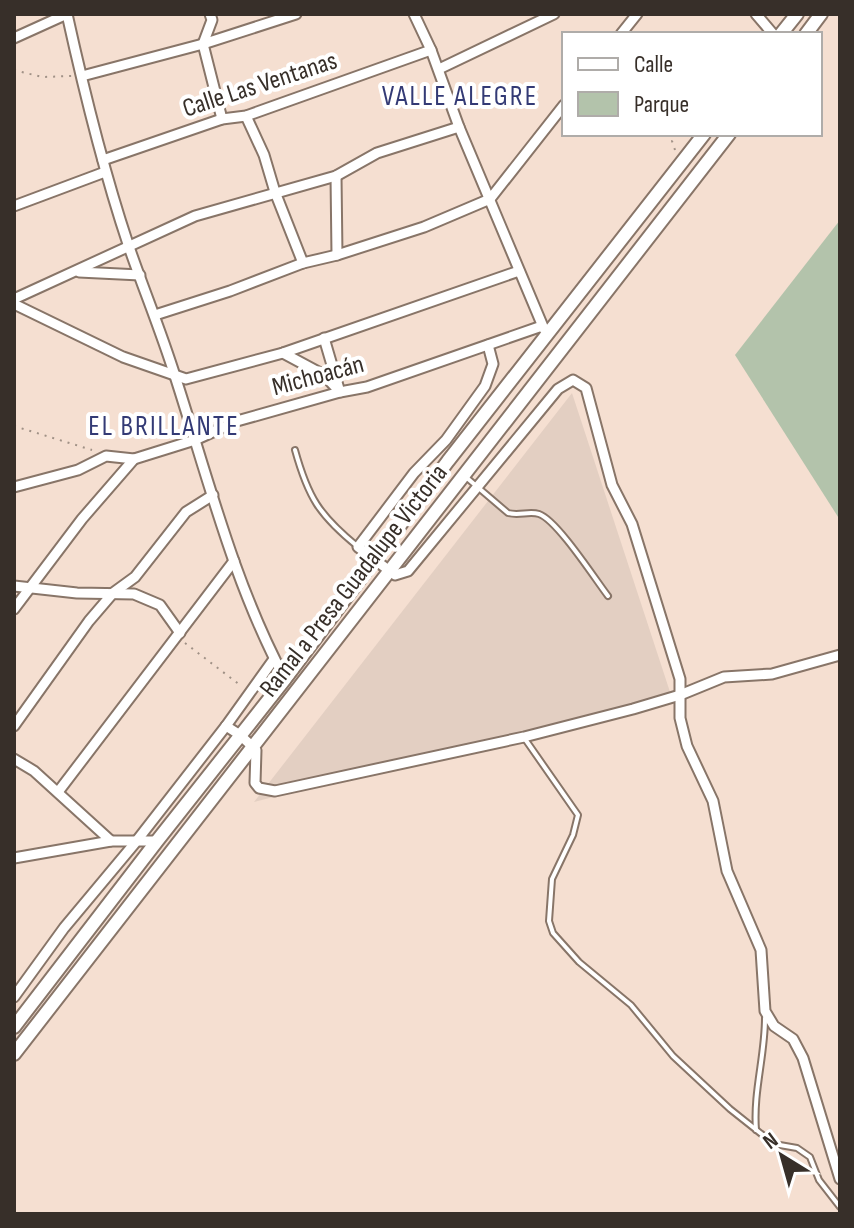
<svg xmlns="http://www.w3.org/2000/svg" width="854" height="1228" viewBox="0 0 854 1228" font-family="'Sofia Sans Condensed',sans-serif">
<style>
.industrial{fill:#e3cfc2}
.green{fill:#b3c3ab}
.lines{fill:none;stroke-linecap:round;stroke-linejoin:round}
.service-casing{stroke:#887568;stroke-width:8}
.minor-casing{stroke:#887568;stroke-width:13}
.secondary-casing{stroke:#887568;stroke-width:16}
.path{stroke:#a09186;stroke-width:2;stroke-dasharray:2 6;stroke-linecap:butt}
.service{stroke:#fff;stroke-width:4}
.minor{stroke:#fff;stroke-width:9}
.secondary{stroke:#fff;stroke-width:12}
.labels{text-anchor:middle;dominant-baseline:central;stroke-width:8;stroke-linejoin:round;paint-order:stroke}
.street-label{font-size:26px;fill:#372f29;stroke:#fff}
.neighbourhood-label{font-size:28px;letter-spacing:2px;fill:#333a75;stroke:#fff}
</style>
<rect width="100%" height="100%" fill="#f5dfd1"/>
<polygon class="industrial" points="572,393 671,695 254,802"/>
<polygon class="green" points="840,220 840,520 735,355"/>
<g class="lines">
<defs>
<g id="service">
<path d="M295,450c13,47 24,65 62,96"/>
<path d="M467,478l41,35c11,3 21,-2 31,1 18,6 56,65 69,82"/>
<polyline points="525,739 578,815 573,835 552,879 549,921 553,933 579,962 631,1005 673,1056 730,1109 774,1144 797,1148 810,1157 819,1180 840,1207"/>
<path d="M756,1130c-3,-38 9,-74 9,-112"/>
</g>
<g id="minor">
<path d="M67,14c17,77 36,155 61,230 15,44 33,87 47,132 33,102 59,208 110,303"/>
<polyline points="210,14 212,20 203,44 222,119"/>
<polyline points="414,14 431,50 459,127 544,329"/>
<polyline points="756,14 773,34"/>
<polyline points="621,34 637,14"/>
<polyline points="14,38 67,14"/>
<polyline points="439,69 554,14"/>
<polyline points="82,76 203,44 296,14"/>
<polyline points="246,116 264,155 275,192 303,263"/>
<polyline points="103,160 222,119 246,116 431,50"/>
<polyline points="336,176 337,255"/>
<polyline points="14,206 105,172"/>
<polyline points="79,272 140,275"/>
<polyline points="14,299 195,216 336,176 377,153 459,127"/>
<polyline points="14,304 123,357 186,379 283,353 519,271"/>
<polyline points="155,315 230,291 303,263 337,255 424,227 490,199 564,105"/>
<polyline points="324,338 339,389"/>
<polyline points="488,345 493,364 485,386 446,440 414,473 358,547 395,575 408,571 558,389 573,380 586,388 612,485 632,524 680,679 680,718 687,746 713,801 727,871 761,950 765,1011 774,1026 793,1039 803,1058 840,1179"/>
<polyline points="283,353 324,375 340,392"/>
<polyline points="14,487 78,470 106,456 134,459 195,440 237,421 340,392 367,387 542,326"/>
<polyline points="14,586 77,593 134,594 160,605 180,633"/>
<polyline points="14,609 82,519 134,459"/>
<polyline points="14,726 89,621 113,593 135,577 186,512 213,495"/>
<polyline points="226,726 240,735 256,750 255,783 259,788 275,791 524,737 633,709 680,695 724,677 772,674 840,655"/>
<polyline points="14,759 34,771 111,841"/>
<polyline points="58,792 234,561"/>
<polyline points="14,858 111,841 157,841"/>
<polyline points="14,997 64,928 135,843 226,726 274,659"/>
</g>
<g id="secondary">
<polyline points="781,34 797,14"/>
<polyline points="806,34 821,14"/>
<polyline points="14,1027 157,841 285,679 448,461 704,134"/>
<polyline points="14,1054 729,134"/>
</g>
</defs>
<use href="#service" class="service-casing"/>
<use href="#minor" class="minor-casing"/>
<use href="#secondary" class="secondary-casing"/>
<g class="path">
<polyline points="14,70 42,77 72,76"/>
<polyline points="675,150 672,141 676,134"/>
<polyline points="14,426 92,450"/>
<polyline points="185,643 240,685"/>
</g>
<use href="#service" class="service"/>
<use href="#minor" class="minor"/>
<use href="#secondary" class="secondary"/>
</g>
<g class="labels">
<g class="street-label">
<text transform="translate(260 85) rotate(-18)">Calle Las Ventanas</text>
<text transform="translate(318 376) rotate(-15)">Michoacán</text>
<text transform="translate(354 581) rotate(-52)">Ramal a Presa Guadalupe Victoria</text>
</g>
<g class="neighbourhood-label">
<text x="460" y="96">VALLE ALEGRE</text>
<text x="164" y="426">EL BRILLANTE</text>
</g>
</g>
<rect width="854" height="1228" fill="none" stroke="#372f29" stroke-width="32"/>
<rect x="562" y="32" width="260" height="104" fill="#ffffff" stroke="#afaca9" stroke-width="2"/>
<rect x="578" y="58" width="40" height="12" fill="#ffffff" stroke="#afaca9" stroke-width="2"/>
<text x="634" y="72" font-size="24" fill="#372f29">Calle</text>
<rect x="578" y="92" width="40" height="24" fill="#b3c3ab" stroke="#afaca9" stroke-width="2"/>
<text x="634" y="112" font-size="24" fill="#372f29">Parque</text>
<g transform="translate(782 1156) rotate(323)" stroke="#ffffff" stroke-width="6" paint-order="stroke">
<path d="M0-6L14 30L0 20L-14 30Z" fill="#372f29"/>
<text y="-12" font-size="22" font-weight="bold" text-anchor="middle" fill="#372f29">N</text>
</g>
</svg>
